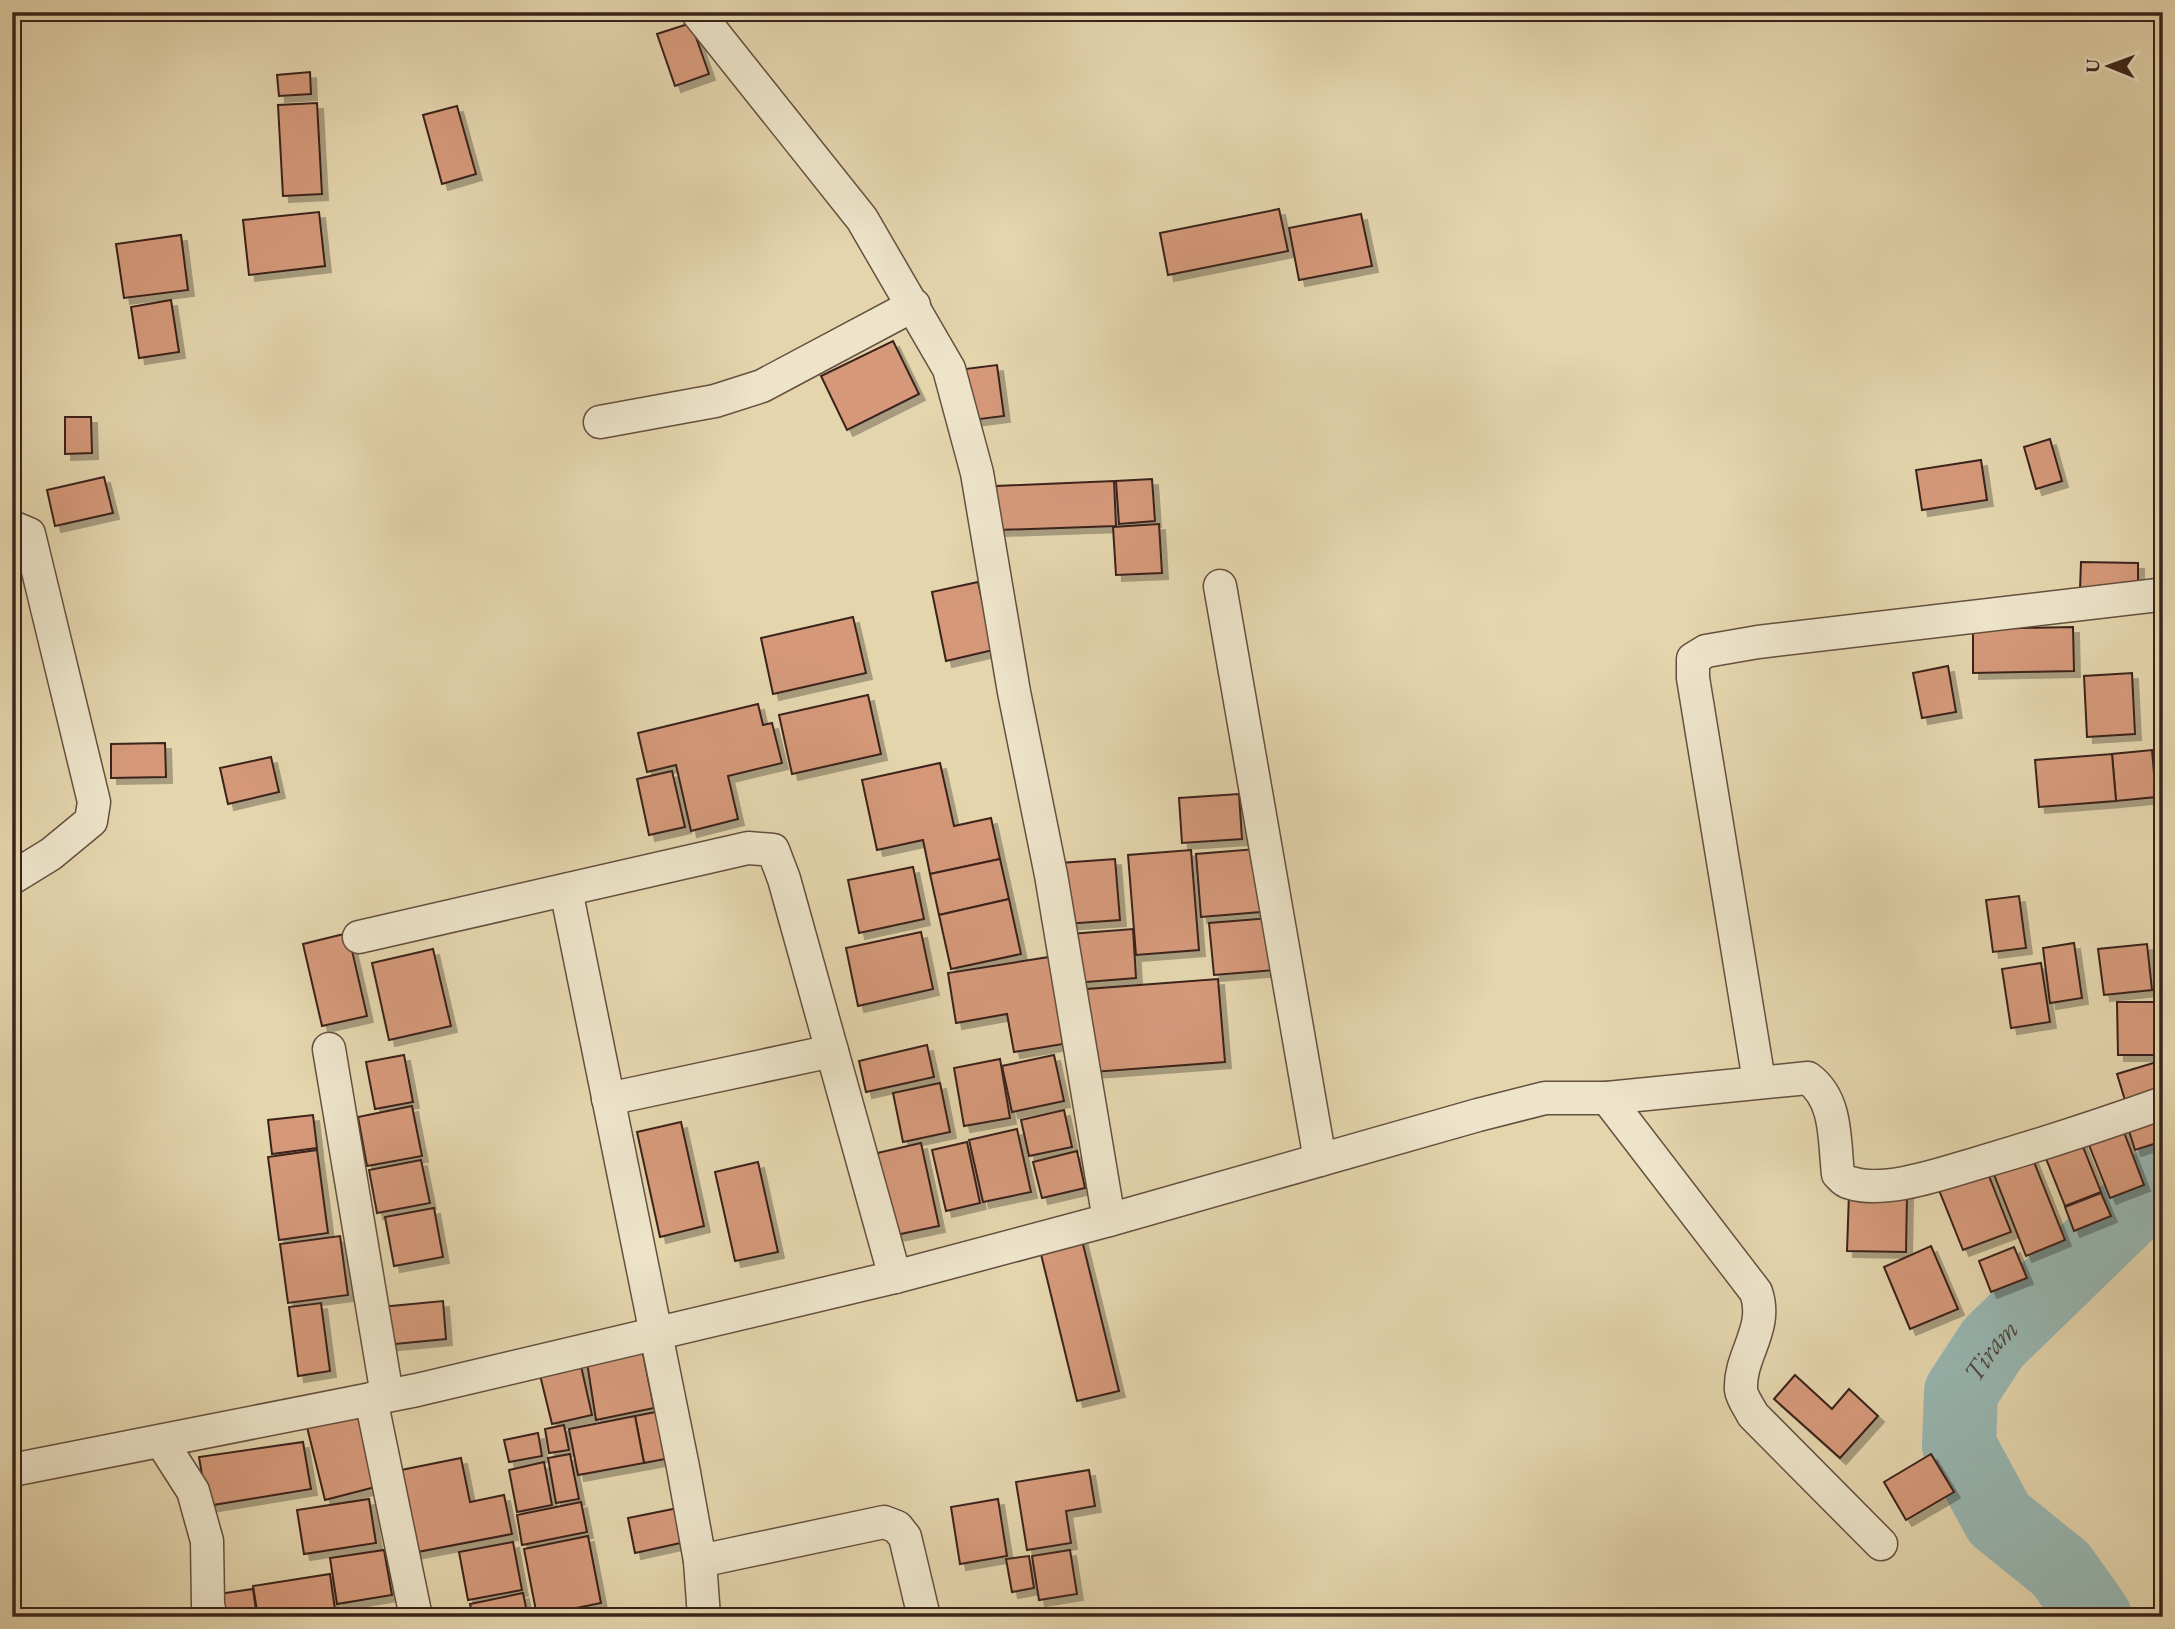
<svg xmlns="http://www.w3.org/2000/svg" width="2175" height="1629" viewBox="0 0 2175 1629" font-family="'EB Garamond',serif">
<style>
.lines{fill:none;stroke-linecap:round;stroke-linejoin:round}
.river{stroke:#98b7b2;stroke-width:74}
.building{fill:#d5997a;stroke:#3b231a;stroke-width:2;filter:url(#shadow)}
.minor-casing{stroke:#65503f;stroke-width:35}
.minor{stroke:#ede4ca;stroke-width:32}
.labels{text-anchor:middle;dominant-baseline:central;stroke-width:7;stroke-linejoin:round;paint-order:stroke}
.water-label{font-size:28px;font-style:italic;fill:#524840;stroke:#ede4ca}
</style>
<defs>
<filter id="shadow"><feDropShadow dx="6" dy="6" stdDeviation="0" flood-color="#0004"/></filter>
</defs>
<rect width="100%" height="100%" fill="#e4d5ad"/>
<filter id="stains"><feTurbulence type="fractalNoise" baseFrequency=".00286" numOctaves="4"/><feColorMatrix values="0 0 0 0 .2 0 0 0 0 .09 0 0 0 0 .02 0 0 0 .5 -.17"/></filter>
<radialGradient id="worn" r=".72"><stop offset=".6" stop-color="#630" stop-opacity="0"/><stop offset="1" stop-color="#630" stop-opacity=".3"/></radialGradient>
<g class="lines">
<path class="river" id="s1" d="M2095,1617l-34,-48 -62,-50 -40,-74 2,-53 32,-49 170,-165"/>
</g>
<g class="building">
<polygon points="691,23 709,74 675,86 657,34"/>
<polygon points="310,72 311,94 279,96 277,75"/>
<polygon points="317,103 322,194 283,196 278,105"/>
<polygon points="457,106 476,174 442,184 423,115"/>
<polygon points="1279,209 1288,251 1168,275 1160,233"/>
<polygon points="319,212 325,266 249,275 243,220"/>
<polygon points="1361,214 1372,266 1299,280 1289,228"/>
<polygon points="181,235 188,290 124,298 116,244"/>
<polygon points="171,300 179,352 139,358 131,307"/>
<polygon points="893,341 919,394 847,430 821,376"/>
<polygon points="997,365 1004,416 972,420 965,369"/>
<polygon points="65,417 91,417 92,453 65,454"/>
<polygon points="2050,439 2062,481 2036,489 2024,447"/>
<polygon points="1981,460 1987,500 1922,510 1916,470"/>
<polygon points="104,477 113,513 55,526 47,490"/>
<polygon points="1152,479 1155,521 1119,524 1116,481"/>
<polygon points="1114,481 1116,526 998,530 996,486"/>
<polygon points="1159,524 1162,573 1116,575 1113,527"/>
<polygon points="2081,562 2138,563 2138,591 2080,590"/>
<polygon points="978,582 993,650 946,661 932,592"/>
<polygon points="853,617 866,673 773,694 761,638"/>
<polygon points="2073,627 2074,671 1973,673 1973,629"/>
<polygon points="1948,666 1956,712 1922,718 1913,673"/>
<polygon points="2132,673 2135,734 2087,737 2084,676"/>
<polygon points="868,695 881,754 792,774 779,715"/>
<polygon points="758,704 763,725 772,723 782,763 728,776 738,819 691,831 676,765 647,772 638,733"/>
<polygon points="165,743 166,777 111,778 111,744"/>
<polygon points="2152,750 2156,797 2116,801 2112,754"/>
<polygon points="2112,754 2116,801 2039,807 2035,760"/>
<polygon points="271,757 279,792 228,804 220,768"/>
<polygon points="940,763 954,826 991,818 1000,859 930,874 923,840 877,850 862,780"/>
<polygon points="672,771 685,827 649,835 637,779"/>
<polygon points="1239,794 1242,839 1182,843 1179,798"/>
<polygon points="1256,849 1261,912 1201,917 1196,854"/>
<polygon points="1191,850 1199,950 1136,955 1128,855"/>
<polygon points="1000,859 1009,899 939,915 930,874"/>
<polygon points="1115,859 1120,920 1065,924 1060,863"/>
<polygon points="913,867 924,919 859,933 848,880"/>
<polygon points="2019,896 2026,948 1993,952 1986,900"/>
<polygon points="1009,899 1021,954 951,969 939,915"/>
<polygon points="1270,918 1274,970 1214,975 1209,923"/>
<polygon points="1133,929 1136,978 1074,983 1070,934"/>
<polygon points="921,932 933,989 858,1006 846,948"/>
<polygon points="348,933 367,1016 322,1026 303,944"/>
<polygon points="2074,943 2082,998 2050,1003 2043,948"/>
<polygon points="2147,944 2152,990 2104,995 2098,949"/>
<polygon points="433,949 451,1026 389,1040 372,963"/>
<polygon points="1049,957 1063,1044 1014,1052 1007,1014 956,1023 948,973"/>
<polygon points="2041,963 2050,1022 2011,1028 2002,969"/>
<polygon points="1218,979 1225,1062 1093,1072 1087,989"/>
<polygon points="2117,1002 2158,1002 2159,1055 2118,1055"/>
<polygon points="927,1045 934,1077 866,1092 859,1061"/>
<polygon points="404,1055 413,1102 375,1109 366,1062"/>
<polygon points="1054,1055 1064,1101 1012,1112 1002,1066"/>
<polygon points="1000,1059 1010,1118 964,1126 954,1068"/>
<polygon points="2163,1060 2163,1099 2128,1110 2117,1074"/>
<polygon points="940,1083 950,1132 903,1142 893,1093"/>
<polygon points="412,1106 422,1156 367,1166 358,1117"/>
<polygon points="1064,1110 1072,1147 1029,1156 1021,1120"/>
<polygon points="313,1115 317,1148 272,1154 268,1120"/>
<polygon points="2163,1120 2163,1141 2135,1150 2129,1131"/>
<polygon points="681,1122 704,1226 660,1237 637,1132"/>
<polygon points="2122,1127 2144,1185 2110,1198 2087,1140"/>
<polygon points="1017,1129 1031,1192 983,1202 969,1140"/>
<polygon points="2079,1137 2101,1192 2065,1206 2043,1151"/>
<polygon points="967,1142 980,1203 946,1211 932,1150"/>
<polygon points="921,1143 939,1226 891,1236 873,1154"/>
<polygon points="317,1150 328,1233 279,1240 268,1157"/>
<polygon points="1077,1151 1085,1188 1042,1198 1033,1162"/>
<polygon points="2030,1152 2065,1240 2026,1256 1991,1167"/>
<polygon points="421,1160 430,1203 377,1213 369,1170"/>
<polygon points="758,1162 778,1252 735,1261 715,1172"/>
<polygon points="1985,1166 2011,1232 1963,1250 1937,1185"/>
<polygon points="1849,1193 1907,1194 1906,1252 1847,1251"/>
<polygon points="2101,1193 2111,1216 2074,1231 2065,1207"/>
<polygon points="434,1208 443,1257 394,1266 385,1217"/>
<polygon points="1080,1232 1119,1391 1077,1401 1038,1242"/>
<polygon points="340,1236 348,1295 288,1303 280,1244"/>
<polygon points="1931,1246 1958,1309 1910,1329 1884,1267"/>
<polygon points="2014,1247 2027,1278 1991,1292 1979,1261"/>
<polygon points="443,1301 446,1339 385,1345 381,1307"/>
<polygon points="321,1303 330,1371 298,1376 289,1307"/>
<polygon points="641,1344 654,1408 596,1420 586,1356"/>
<polygon points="579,1357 592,1415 552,1424 538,1367"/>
<polygon points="1795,1375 1832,1409 1849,1389 1878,1416 1840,1458 1774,1399"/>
<polygon points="661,1411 670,1458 644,1463 635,1416"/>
<polygon points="362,1414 379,1486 325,1500 307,1427"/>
<polygon points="635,1416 644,1463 578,1475 569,1429"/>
<polygon points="564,1425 569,1450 549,1453 545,1429"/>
<polygon points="538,1433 542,1456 509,1462 504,1440"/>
<polygon points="303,1442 311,1489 207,1506 199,1457"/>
<polygon points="570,1454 579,1499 556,1503 548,1458"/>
<polygon points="1931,1454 1954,1492 1906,1520 1884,1482"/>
<polygon points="461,1458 470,1502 504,1495 512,1534 407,1554 391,1472"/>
<polygon points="544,1462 552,1505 517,1512 509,1470"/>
<polygon points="1089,1470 1095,1506 1066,1511 1071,1543 1027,1550 1016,1482"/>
<polygon points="369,1499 376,1543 304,1554 297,1510"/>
<polygon points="998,1499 1007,1556 960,1564 951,1507"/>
<polygon points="581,1502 587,1532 522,1545 517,1515"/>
<polygon points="678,1508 685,1542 635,1553 628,1518"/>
<polygon points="588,1536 601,1603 537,1616 524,1549"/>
<polygon points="513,1542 522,1590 468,1600 459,1552"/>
<polygon points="384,1550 392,1595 337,1604 330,1558"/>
<polygon points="1070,1550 1077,1594 1039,1600 1032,1556"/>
<polygon points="1029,1556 1034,1588 1012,1592 1006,1559"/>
<polygon points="330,1574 336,1617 258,1617 253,1586"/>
<polygon points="253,1589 257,1617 221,1617 218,1594"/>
<polygon points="523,1593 528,1617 473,1617 470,1604"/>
</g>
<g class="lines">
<defs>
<g id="minor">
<polyline points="697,12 862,219 949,369 977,473 1014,692 1051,875 1109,1220"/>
<polyline points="600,422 715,401 762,386 914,305"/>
<polyline points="12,527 29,534 94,802 91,821 51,854 12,878"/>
<polyline points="1220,586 1320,1160"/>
<polyline points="566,890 683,1467 700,1561 884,1522 897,1527 905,1537 924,1617"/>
<polyline points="359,937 748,848 773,850 784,879 895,1277"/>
<polyline points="329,1049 387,1395"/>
<polyline points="1759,1081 1693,678 1693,659 1706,651 1758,642 2158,595"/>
<path d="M1607,1098l149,194c13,37 -17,63 -15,98 1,8 8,17 12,25l128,129"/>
<polyline points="608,1099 832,1051"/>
<polyline points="371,1399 416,1617"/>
<polyline points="161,1441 193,1491 207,1541 208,1605 211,1617"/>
<path d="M12,1470l405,-80 478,-113 214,-57 369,-105 67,-17h62l201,-20c30,22 26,63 30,96 4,4 7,8 13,9 34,11 93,-10 127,-20 62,-18 123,-38 185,-60"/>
<polyline points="700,1561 704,1617"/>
</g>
</defs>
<use href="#minor" class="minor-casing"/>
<use href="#minor" class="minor"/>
</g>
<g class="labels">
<g class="water-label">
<text stroke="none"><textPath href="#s1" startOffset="327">Tiram</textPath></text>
</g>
</g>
<rect width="2175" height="1629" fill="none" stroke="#e4d5ad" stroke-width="42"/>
<rect x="14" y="14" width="2147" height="1601" fill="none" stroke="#3b231a" stroke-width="3.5"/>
<rect x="21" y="21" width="2133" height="1587" fill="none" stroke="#3b231a" stroke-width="2"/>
<g transform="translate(2109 66) rotate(271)" stroke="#ede4ca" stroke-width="5" paint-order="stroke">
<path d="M0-5L12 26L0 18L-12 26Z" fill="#3b231a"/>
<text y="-10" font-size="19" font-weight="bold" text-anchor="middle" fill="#3b231a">U</text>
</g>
<rect width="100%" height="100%" filter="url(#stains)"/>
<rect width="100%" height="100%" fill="url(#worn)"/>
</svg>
